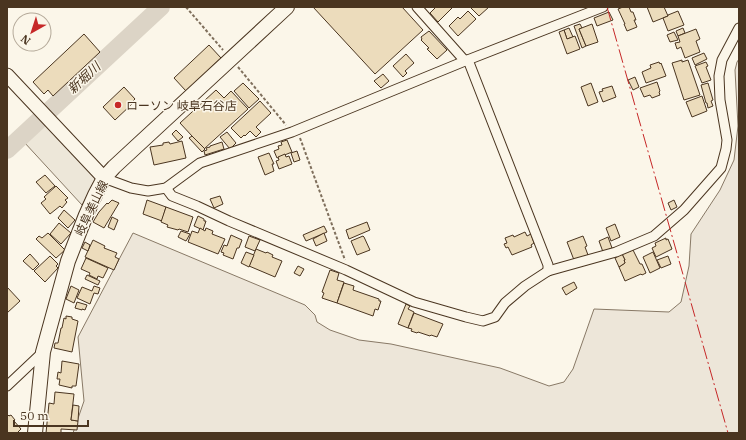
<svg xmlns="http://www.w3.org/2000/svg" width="746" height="440" viewBox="0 0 746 440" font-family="'IBM Plex Serif','Noto Sans JP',serif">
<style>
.green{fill:#ede6d9;stroke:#887966}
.parking{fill:#ede7d9;stroke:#887966}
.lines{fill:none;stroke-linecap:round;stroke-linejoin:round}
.river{stroke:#dcd4c6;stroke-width:18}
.building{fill:#ecdcbc;stroke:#4a3520}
.street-casing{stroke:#4a3520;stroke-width:11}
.secondary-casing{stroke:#4a3520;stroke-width:15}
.primary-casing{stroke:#4a3520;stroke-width:16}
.path{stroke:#7f6f5c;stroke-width:2;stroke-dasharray:3 2;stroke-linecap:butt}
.street{stroke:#fbf6e9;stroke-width:9}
.secondary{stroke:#fbf6e9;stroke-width:13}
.primary{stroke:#fbf6e9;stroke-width:14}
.power{stroke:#c62828;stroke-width:1;stroke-dasharray:14 3 2 3;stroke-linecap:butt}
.poi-dot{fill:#c62828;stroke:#fbf6e9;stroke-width:1.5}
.labels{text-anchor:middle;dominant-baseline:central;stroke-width:3;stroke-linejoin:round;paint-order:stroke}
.poi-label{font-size:12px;fill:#4a3520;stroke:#fbf6e9;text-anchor:start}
.street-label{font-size:12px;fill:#4a3520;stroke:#fbf6e9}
.water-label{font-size:13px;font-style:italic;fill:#4a3520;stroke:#fbf6e9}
</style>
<rect width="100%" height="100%" fill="#fbf6e9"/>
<polygon class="green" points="739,59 739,433 73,433 84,401 78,337 133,233 305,305 315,315 317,322 330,330 359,340 391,344 500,368 549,386 564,382 573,369 594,309 669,312 681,302 689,266 691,234 720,190 734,160 738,126 735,70 737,62"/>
<polygon class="parking" points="46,123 97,179 82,205 24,142"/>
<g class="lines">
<polyline class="river" points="7,150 161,7"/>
</g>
<g class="building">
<polygon points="313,7 402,7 423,30 375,74"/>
<polygon points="436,7 453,7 438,22 430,13"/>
<polygon points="470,7 489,7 479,16"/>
<polygon points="623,7 629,7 631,12 633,12 636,20 634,20 637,27 627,31 624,24 625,24 618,9"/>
<polygon points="647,7 664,7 668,16 653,22"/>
<polygon points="468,11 476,19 458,36 449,26 458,17 460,19"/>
<polygon points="678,11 684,25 668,31 663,18 668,16 668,15"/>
<polygon points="609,12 613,20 597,26 594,18"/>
<polygon points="580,24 582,28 579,29 586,46 582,48 574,26"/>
<polygon points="592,24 598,42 586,46 579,29"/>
<polygon points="569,28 573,37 567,39 564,30"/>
<polygon points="683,28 685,33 678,36 676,31"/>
<polygon points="696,29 700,39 696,41 700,52 685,58 681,47 677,49 675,43 680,42 678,36"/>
<polygon points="564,30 567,39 575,36 580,49 567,54 559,32"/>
<polygon points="429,31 447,50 437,59 427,49 429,48 421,40 422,39 421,37"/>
<polygon points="674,32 678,40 670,42 667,35"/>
<polygon points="84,34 100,52 53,96 48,90 44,94 33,82"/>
<polygon points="209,45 221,58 186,91 174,78"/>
<polygon points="704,53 707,59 695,65 692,58"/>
<polygon points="406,54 414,63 405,71 407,73 403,77 393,66"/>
<polygon points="682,60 682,62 688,60 700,95 684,100 672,63"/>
<polygon points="659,62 660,64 661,63 666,76 646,83 642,72 651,68 650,65"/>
<polygon points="706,62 708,66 706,67 711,80 702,83 695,66"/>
<polygon points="383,74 389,81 381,88 374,81"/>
<polygon points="635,77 639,87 633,90 628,80"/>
<polygon points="657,82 660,91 659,92 660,95 652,98 650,95 644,97 640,88"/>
<polygon points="243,83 259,99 249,108 234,91"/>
<polygon points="591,83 598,102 588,106 581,87"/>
<polygon points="708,83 713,100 711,101 713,106 708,108 707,103 706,103 701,85"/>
<polygon points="612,86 616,97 603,102 599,92 603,91 602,89"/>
<polygon points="124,87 135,99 132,102 132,104 115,120 103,107"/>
<polygon points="216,90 224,98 231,91 248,109 204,149 180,123"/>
<polygon points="702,96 707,111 692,117 686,102"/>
<polygon points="260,101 271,113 256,127 261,132 256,137 250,131 245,136 244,135 241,138 231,128"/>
<polygon points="176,130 183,137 178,141 172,134"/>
<polygon points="227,132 236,143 230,149 220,137"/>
<polygon points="192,136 205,149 202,152 189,138"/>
<polygon points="287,140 292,152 277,158 274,151 279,149 278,146 282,145 281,142"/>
<polygon points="182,141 186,158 154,165 150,147 163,145 163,143 169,142 170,144"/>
<polygon points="222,142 224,149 205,155 204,151 207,150 206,148 210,147 210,146"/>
<polygon points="297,151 300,160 294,162 291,153"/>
<polygon points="269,153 274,164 272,164 274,171 265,175 258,157"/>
<polygon points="285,154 286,157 289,156 292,164 279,169 276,161 279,160 278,157"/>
<polygon points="45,175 55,186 46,193 36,182"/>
<polygon points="56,186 68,198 65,200 67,202 62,208 60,206 50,214 41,203 46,199 44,197"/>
<polygon points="220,196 223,204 214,208 210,199"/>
<polygon points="112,200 119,203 104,228 93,222 99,212 107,203 108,204"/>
<polygon points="147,200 166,207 162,221 143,214"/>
<polygon points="674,200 677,207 671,210 668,203"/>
<polygon points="166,207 193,217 188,232 179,229 178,230 167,227 168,225 161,222"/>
<polygon points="64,210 75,220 68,228 58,218"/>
<polygon points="198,216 204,219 204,221 206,221 203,230 194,226"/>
<polygon points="112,217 118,220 114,230 108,227"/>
<polygon points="367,222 370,230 349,239 346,230"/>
<polygon points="59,223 71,233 61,244 50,234"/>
<polygon points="615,224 620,237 611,241 606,228"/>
<polygon points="324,226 327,232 306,241 303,235"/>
<polygon points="200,228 205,231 206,228 213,231 212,234 225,239 218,254 188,242 192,231 198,233"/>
<polygon points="181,231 190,234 186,241 178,237"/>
<polygon points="525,232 527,236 531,234 534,243 531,245 532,247 512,255 508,247 506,248 504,244 507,243 505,238 513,235 514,237"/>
<polygon points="48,233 65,250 56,258 36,239 39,236 42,238"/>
<polygon points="324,233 327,241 316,246 313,239"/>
<polygon points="231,235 242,240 239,248 237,248 233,259 223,255 224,253 221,252 224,245 227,246"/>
<polygon points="249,236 260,240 255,251 245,247"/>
<polygon points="363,236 364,237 370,250 357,255 351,241"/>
<polygon points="583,236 587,246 585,247 588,255 574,260 567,242"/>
<polygon points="608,237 612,248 603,252 599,241"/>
<polygon points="666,238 666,240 668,239 672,249 656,257 652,248 656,246 655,243"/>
<polygon points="93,240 105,246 104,248 117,253 115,257 119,259 114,270 85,257"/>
<polygon points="85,242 90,245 88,251 82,248"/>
<polygon points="256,249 266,253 267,252 273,255 272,257 282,261 275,277 249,266"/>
<polygon points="633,250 640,264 642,264 646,273 642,275 641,274 625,281 619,267 625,263 624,260 625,260 622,254"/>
<polygon points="246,252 254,255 249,267 241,263"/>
<polygon points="653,252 660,268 650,273 643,257"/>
<polygon points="30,254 39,264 33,270 23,261"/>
<polygon points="622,254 625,260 624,260 625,263 619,267 615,258"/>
<polygon points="50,256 58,264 56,266 58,268 45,282 34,271"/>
<polygon points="668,256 671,264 661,268 657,260"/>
<polygon points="86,258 108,268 103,278 98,276 97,279 89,275 90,273 81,269"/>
<polygon points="298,266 304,269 300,276 294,273"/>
<polygon points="330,270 339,273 337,280 344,282 337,303 322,298 324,293 322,292"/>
<polygon points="87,275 100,281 98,285 85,279"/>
<polygon points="574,282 577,288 566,295 562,288"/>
<polygon points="344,283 354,286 353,290 379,299 379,301 381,301 378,310 375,309 373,316 337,303"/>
<polygon points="71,286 79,290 74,303 66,299"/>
<polygon points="94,286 100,288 98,294 94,293 90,304 77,298 82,287 92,291"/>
<polygon points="7,287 20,301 7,313"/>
<polygon points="77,302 87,305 85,310 82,309 82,310 75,308"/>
<polygon points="406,304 410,306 408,309 414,312 408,328 398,324"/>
<polygon points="414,313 443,324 437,337 431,335 430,336 418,332 417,333 411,331 412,329 408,328"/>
<polygon points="66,316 72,317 72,319 78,321 72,352 54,348 55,343 58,343 61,328 62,328 64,318 66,319"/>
<polygon points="62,361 79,364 76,386 72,386 72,388 59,385 60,379 57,379 58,372 61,373"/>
<polygon points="55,392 74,394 71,420 78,421 77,430 61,429 61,433 46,433 49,403 54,404"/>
<polygon points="73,405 79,406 78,421 71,420"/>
<polygon points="9,415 9,416 11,415 15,420 14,421 21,429 17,433 7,433 7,417"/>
</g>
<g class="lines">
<defs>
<g id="street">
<polyline points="417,7 465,61"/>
<polyline points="468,60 548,265 548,271"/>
<polyline points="104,178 131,188 148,191 166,188 200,163 292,132 465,61 603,7"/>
<polyline points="166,188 172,196 197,206 229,221 346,270 414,302 466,317 483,321 495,317 505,303 525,286 548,271 616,252 654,236 684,210 721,168 726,149 727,140 720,100 719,76 722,60 739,28"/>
<polyline points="7,386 43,352"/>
</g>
<polyline id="secondary" points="7,75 104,178"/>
<polyline id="primary" points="35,433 43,352 68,261 86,215 95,195 104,178 114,167 287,7"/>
</defs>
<use href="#street" class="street-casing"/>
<use href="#secondary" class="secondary-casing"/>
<use href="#primary" class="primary-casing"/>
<g class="path">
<polyline points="186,7 223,50"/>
<polyline points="238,67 286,125"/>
<polyline points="300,138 345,260"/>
</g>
<use href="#street" class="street"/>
<use href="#secondary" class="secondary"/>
<use href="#primary" class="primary"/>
<polyline class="power" points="607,7 728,433"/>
</g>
<circle class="poi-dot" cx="118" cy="105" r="4"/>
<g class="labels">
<g class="poi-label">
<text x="126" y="105">ローソン 岐阜石谷店</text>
</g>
<g class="street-label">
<text transform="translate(91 208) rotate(-64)">岐阜美山線</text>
</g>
<g class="water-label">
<text transform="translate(84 78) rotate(-43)">新堀川</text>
</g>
</g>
<rect width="746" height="440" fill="none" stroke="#4a3520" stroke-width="16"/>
<g transform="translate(32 32) rotate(219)"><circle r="19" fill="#fbf6e9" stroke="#b4a999"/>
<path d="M0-3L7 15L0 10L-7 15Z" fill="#c62828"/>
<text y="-6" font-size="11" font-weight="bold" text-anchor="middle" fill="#4a3520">N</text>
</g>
<path d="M14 420v6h74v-6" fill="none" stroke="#4a3520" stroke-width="2"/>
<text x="20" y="420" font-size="12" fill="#4a3520" stroke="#fbf6e9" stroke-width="3" paint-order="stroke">50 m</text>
</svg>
